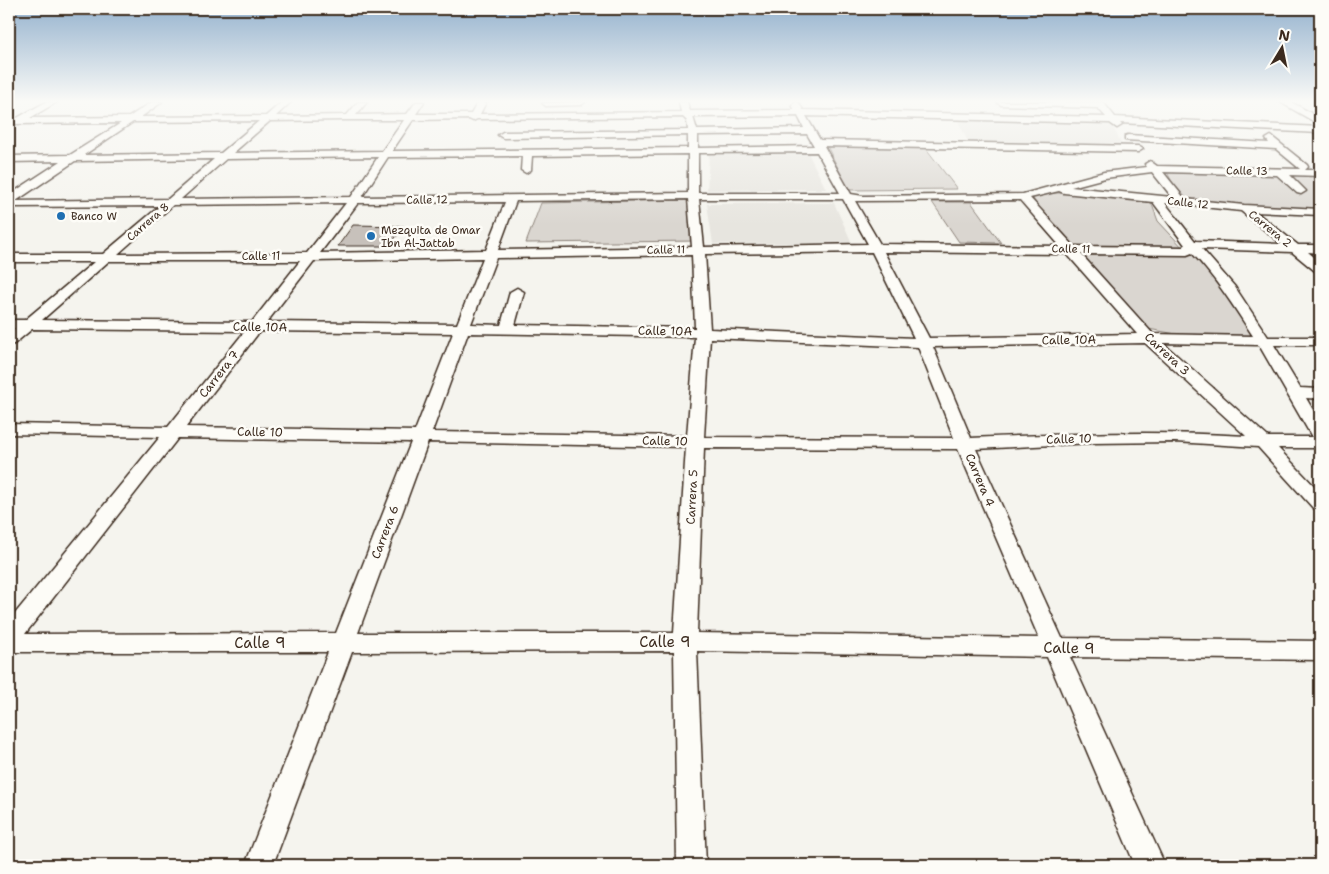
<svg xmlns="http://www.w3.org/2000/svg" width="1329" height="874" viewBox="0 0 1329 874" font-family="'Shantell Sans',sans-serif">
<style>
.built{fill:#e7e5df}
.green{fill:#dad6d0;stroke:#8a8077}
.building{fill:#c7c1bb;stroke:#3b2a1e}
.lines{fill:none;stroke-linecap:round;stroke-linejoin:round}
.minor-casing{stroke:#3b2a1e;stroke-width:3}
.minor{fill:#fdfcf7;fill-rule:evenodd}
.poi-dot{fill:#1f6fb2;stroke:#fdfcf7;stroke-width:2}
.labels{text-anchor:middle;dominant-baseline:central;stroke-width:5;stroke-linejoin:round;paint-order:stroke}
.far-street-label{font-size:11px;fill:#3b2a1e;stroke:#fdfcf7}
.far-poi-label{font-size:11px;fill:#3b2a1e;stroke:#fdfcf7;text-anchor:start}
.street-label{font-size:12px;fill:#3b2a1e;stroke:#fdfcf7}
.near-street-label{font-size:15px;fill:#3b2a1e;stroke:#fdfcf7}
</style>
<rect width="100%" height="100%" fill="#f5f4ee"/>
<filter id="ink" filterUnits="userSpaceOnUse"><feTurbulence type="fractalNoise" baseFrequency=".02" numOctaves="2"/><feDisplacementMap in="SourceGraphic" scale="10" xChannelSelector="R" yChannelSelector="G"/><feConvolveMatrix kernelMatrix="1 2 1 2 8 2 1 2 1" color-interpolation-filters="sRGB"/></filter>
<g filter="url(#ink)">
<g class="built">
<polygon points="957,119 1111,123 1122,145 968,142"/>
<polygon points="808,153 826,189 707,190 709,155"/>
<polygon points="834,203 852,243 713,244 707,204"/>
</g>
<g class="green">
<polygon points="827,146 925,147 957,189 849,190"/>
<polygon points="1167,172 1320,176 1320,210 1282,209 1180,198"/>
<polygon points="1045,193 1066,193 1151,202 1158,221 1185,250 1073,245 1045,218 1032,197"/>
<polygon points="691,200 697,241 526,243 541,203"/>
<polygon points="932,202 971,202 1001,243 959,242"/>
<polygon points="1075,250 1192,251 1224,288 1259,340 1182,335 1148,329"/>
</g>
<polygon class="building" points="353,225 403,226 390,246 338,246"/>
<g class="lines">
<defs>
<g id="minor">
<path d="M46,102h11l-27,16 99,-1 23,-15h10l-21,15 125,-1 16,-14h9l-15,14 71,-1 11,-13h9l-11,13 51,-1 9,-12h8l-8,12h55l7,-12h8l-6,12 201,-2 -2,-10h8l3,9 105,-1 -3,-5 4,-3 3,1 4,7 303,7 -8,-9 -97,-3 -4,-3h106l12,15 205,10v6l-200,-10 2,2 -5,3 -7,-5 -304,-7 14,24 318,6 5,3 -5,3 -314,-6 27,48 12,2 160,-2 81,-22 43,-5 -2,-3 5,-3 7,5 143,3 -24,-20 -151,-9v-4l3,-1 141,8 -3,-4 5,-3 36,29 1,2 -3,3h15v6l-30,-1 16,16 -5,3 -4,-1 -20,-18 -114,-3 22,27 59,6 76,4v6l-64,-3 42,33h22v8l-12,-1 12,10v10l-5,-1 -23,-19 -90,-3 33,38 33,50h52v8h-46l26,43 20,1v10l-14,-1 14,24v26h-42l42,44v17l-7,-1 -55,-61 -83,-5 -83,1 -116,6 86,189 258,3v19l-250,-3 95,208h-30l-88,-208 -350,-6 9,214h-29l-3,-214 -322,1 -79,213h-28l83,-213h-319v-31l151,-184 -151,-3v-10l159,3 77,-96 -213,-2 -18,15 -5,1v-11l6,-6h-6v-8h16l69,-58h-85v-8h94l57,-48 -151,1v-12l52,-34 -52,1v-6l61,-1 51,-32 -112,1v-6h8zM798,116l6,12 -107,2 -4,-13zM683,117l4,4 1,9 -185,2 -5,3 5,3 185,-3v13l-296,3 21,-31 56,-1 4,2 4,-2zM344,120h60l-22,31 -149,2 37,-32zM259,121l-38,32 -137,2 49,-33zM807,134l7,12 -116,2v-13zM817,152l23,41h-142v-40zM688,154v39l-326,4 26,-40 134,-1 -1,14 5,3 5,-3 1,-14zM378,157l-27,40 -170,2 45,-40zM214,159l-46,40 -152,2 59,-40zM1152,172l20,25 -101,-10 34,-9zM1059,191l5,2 89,9 32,43 -2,2 -109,-1 -44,-48zM688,199l4,48 -194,3 18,-49zM699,199h144l25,45 -164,3zM1020,200l40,46 -180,-2 -25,-43zM505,202l-19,48 -166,3 38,-50zM346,203l-39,50 -189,1 55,-49zM1165,203l76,8 41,33 -87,-3zM872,252l42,86 -204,-9 -5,-75zM884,252l183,2 70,80 -208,4zM1192,253c24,25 42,54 61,83l-100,-2 -72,-80 106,1zM692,255l3,73 -180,-3 9,-33 -7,-4 -7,4 -9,33 -30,-1 25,-66zM483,258l-26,66 -190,-2 47,-61zM109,261h191l-48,61 -210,-2zM260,331l193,2 -38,98 -229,-4zM468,333l227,4 -8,99 -255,-4zM710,338l208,9 36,91 -250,-1zM1145,343l101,93c-93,-6 -182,-2 -275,2l-38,-91zM1163,343l96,2 53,92h-44zM178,438l233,4 -75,191 -311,1zM428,442l258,5 -12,186h-316zM704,448l254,1 81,189 -342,-5z"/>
<polygon points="585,102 581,105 546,106 542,103"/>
<polygon points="1280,102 1291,102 1320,118 1320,125"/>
</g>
</defs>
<use href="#minor" class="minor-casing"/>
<use href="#minor" class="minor"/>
</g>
</g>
<linearGradient id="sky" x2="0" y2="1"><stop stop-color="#93b1cd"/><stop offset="0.45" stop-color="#fafaf7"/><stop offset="1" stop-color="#fafaf7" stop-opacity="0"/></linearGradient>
<rect width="1329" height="225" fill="url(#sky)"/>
<g class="poi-dot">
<circle cx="61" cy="216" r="5"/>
<circle cx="371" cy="236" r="5"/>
</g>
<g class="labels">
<g class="far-street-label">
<text transform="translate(1247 171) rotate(1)">Calle 13</text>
<text transform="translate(427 200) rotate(-1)">Calle 12</text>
<text transform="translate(1188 203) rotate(6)">Calle 12</text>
<text transform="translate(148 222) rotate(-41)">Carrera 8</text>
<text transform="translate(1270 229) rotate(39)">Carrera 2</text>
<text transform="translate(1071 249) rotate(1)">Calle 11</text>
<text transform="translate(666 250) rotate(-1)">Calle 11</text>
<text x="261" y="256">Calle 11</text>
</g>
<g class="far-poi-label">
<text x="71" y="216">Banco W</text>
<text x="381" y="230">Mezquita de Omar<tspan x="381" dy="13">Ibn Al-Jattab</tspan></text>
</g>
<g class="street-label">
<text transform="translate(260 327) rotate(1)">Calle 10A</text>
<text transform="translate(665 331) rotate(1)">Calle 10A</text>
<text transform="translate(1069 340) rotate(-1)">Calle 10A</text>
<text transform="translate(1167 354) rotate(43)">Carrera 3</text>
<text transform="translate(219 374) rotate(-52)">Carrera 7</text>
<text transform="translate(260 432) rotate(1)">Calle 10</text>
<text transform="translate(1069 439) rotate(-2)">Calle 10</text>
<text transform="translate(665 441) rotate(1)">Calle 10</text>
<text transform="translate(980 480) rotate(67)">Carrera 4</text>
<text transform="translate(692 497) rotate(-87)">Carrera 5</text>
<text transform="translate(385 532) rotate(-69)">Carrera 6</text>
</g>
<g class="near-street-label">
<text x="665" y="642">Calle 9</text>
<text x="260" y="643">Calle 9</text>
<text transform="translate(1069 648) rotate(1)">Calle 9</text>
</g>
</g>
<rect width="1329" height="874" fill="none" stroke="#fdfcf7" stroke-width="30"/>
<rect x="15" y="15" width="1299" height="844" fill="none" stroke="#3b2a1e" stroke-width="2" filter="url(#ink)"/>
<g transform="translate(1282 48) rotate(10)" stroke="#fdfcf7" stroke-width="4" paint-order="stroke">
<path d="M0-4L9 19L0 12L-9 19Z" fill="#3b2a1e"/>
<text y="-8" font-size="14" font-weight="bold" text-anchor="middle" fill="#3b2a1e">N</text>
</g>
</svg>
